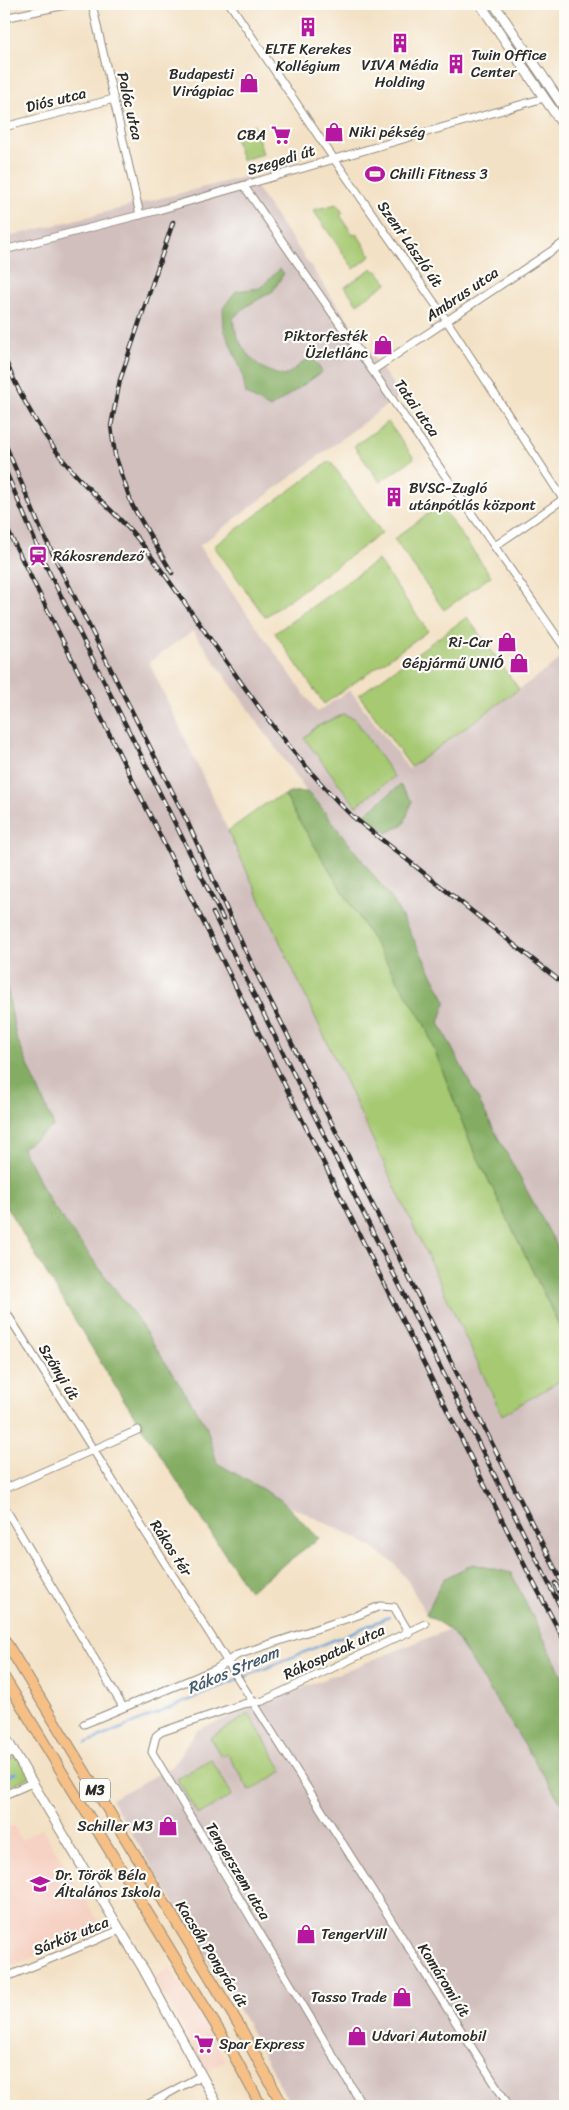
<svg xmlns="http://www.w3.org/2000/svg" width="569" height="2110" viewBox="0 0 569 2110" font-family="Sriracha,sans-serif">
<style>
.built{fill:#f6d2c4}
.industrial{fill:#d1bfbe}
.green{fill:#a6c972;stroke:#687a4e}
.forest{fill:#84ad64;stroke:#586c48}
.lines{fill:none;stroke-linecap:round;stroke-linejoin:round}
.stream{stroke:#69a0d7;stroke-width:2.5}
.minor-casing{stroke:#8f8678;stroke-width:9}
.tertiary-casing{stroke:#8f8678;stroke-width:11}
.primary-casing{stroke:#8f8678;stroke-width:12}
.minor{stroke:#fff;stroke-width:7}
.tertiary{stroke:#fff;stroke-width:9}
.primary{stroke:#f5bf86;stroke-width:10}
.rail-casing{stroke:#2b2b2b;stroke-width:4.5}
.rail{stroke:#fdfcf7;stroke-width:2.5;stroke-dasharray:8;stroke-linecap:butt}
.labels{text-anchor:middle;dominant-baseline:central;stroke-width:4.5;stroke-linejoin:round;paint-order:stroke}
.shield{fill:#fdfcf7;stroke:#6a6a68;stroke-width:1}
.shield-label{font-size:14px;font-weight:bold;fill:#2b2b2b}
.poi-label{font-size:15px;fill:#2b2b2b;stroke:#fdfcf7;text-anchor:start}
.street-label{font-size:15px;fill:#2b2b2b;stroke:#fdfcf7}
.water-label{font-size:16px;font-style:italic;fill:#445a70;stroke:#fdfcf7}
</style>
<rect width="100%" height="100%" fill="#fdfcf7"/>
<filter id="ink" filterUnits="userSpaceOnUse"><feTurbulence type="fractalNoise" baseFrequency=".02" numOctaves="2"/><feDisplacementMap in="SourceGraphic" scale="10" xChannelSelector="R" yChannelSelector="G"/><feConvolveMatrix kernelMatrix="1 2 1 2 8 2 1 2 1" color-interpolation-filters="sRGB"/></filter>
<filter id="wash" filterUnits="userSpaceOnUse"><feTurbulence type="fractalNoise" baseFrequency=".0096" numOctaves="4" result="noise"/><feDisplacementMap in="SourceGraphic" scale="20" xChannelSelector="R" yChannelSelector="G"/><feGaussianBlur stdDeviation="1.12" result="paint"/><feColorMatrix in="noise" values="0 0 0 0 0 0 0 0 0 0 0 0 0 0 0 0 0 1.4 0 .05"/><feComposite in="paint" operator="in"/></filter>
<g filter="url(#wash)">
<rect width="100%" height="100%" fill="#f3e1c5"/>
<g class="built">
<polygon points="14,1826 21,1840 42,1828 103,1929 4,1969 4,1829"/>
<polygon points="170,1967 226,2060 207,2071 154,1978"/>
</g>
<polygon class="industrial" points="248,176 400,395 199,546 317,712 350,690 409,769 565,656 565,1261 495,1132 439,1023 446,1001 394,902 307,792 193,631 149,662 502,1414 565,1378 565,2106 291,2106 246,2022 111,1799 172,1767 197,1730 450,1629 426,1614 409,1583 394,1563 362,1541 303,1512 226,1485 4,1203 4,238"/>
<g class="green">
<polygon points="254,125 263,154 242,160 233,131"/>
<polygon points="337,204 343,213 340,215 353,235 357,234 371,256 354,269 313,210"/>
<polygon points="372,268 375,272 377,270 387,283 357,304 345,287"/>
<polygon points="388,422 414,458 380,482 354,446"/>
<polygon points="330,461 382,533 265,617 214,546"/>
<polygon points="440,505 491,576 444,610 394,539"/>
<polygon points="378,560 428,631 324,704 275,633"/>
<polygon points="467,617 519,689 411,767 359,695"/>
<polygon points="343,714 355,719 394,777 356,806 304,738 316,727"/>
<polygon points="285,795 295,814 424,1023 470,1142 565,1338 565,1378 502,1415 228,831 268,802"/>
<polygon points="249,1714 283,1771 250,1791 227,1753 221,1756 210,1738"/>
<polygon points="21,1754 34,1775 4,1788 4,1762"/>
<polygon points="211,1759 232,1795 198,1815 177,1779"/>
</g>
<g class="forest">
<path d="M280,269l4,4 -11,18 -26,15 -14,12c3,28 23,54 52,58l27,-20 10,16 -52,36 -24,-14 -4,-22 -18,-43 -1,-21 13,-17 24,-3z"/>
<polygon points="400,785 412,801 404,824 387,833 364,815"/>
<polygon points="293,792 307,792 317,802 394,902 446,1001 439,1023 495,1132 565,1261 565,1337 470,1142 424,1023 295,814 285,795"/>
<polygon points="4,972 16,1037 54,1126 22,1148 52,1205 135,1316 206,1425 217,1463 281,1500 319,1538 249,1591 115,1386 4,1203"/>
<polygon points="473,1564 511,1573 565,1681 565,1809 458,1640 450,1630 426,1614 443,1579"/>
</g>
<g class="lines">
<g class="stream">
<polyline points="86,1743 389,1617"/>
<polyline points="4,1778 16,1773"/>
</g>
</g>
</g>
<g filter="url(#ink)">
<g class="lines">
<defs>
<g id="minor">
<polyline points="92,4 140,215"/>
<polyline points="230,4 325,146 447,321 565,502"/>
<polyline points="4,18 70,4"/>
<polyline points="4,127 114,99"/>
<polyline points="244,186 565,648"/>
<polyline points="4,250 159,210 544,98"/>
<polyline points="373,370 565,242"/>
<polyline points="495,546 565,498"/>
<polyline points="4,1309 509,2106"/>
<polyline points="4,1489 138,1430"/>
<polyline points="4,1506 123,1707"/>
<polyline points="84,1724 216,1669 237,1655 358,1615 380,1606 394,1607 409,1633"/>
<polyline points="4,1795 32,1783"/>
<polyline points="4,1978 120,1930"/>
<polyline points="145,2106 202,2075"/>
<polyline points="363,2106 152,1752 156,1736 161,1732 243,1704 263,1701 425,1624"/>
</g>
<g id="tertiary">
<polyline points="480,4 565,128"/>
<polyline points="494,4 565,109"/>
<polyline points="4,1735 144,1970 218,2106"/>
<polyline points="4,1756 14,1751"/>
</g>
<g id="primary">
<polyline points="4,1639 239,2025 283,2106"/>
<polyline points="4,1677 231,2050 261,2106"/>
</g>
</defs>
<use href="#minor" class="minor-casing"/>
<use href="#tertiary" class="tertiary-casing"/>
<use href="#primary" class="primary-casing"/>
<use href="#minor" class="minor"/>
<use href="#tertiary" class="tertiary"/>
<use href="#primary" class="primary"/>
<defs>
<g id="rail">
<path d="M4,357c17,42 40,82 70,116 22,25 48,45 68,71 69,91 128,192 210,272l213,169"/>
<polyline points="4,441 41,530 187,821 244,948 565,1589"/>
<polyline points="4,467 43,560 223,919"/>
<polyline points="4,523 528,1572 565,1642"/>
<polyline points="172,573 132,505 115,455 111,426 120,380 173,222"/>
<polyline points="213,913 565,1616"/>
<polyline points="555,1583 565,1603"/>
</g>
</defs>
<use href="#rail" class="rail-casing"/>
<use href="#rail" class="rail"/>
</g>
</g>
<defs>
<symbol id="building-bare" viewBox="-9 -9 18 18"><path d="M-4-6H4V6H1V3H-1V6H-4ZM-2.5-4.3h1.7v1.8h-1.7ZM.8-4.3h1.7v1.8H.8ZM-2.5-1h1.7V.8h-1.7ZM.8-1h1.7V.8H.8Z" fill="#b5179e" stroke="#fdfcf7" stroke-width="2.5" paint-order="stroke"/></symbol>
<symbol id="shop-bare" viewBox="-9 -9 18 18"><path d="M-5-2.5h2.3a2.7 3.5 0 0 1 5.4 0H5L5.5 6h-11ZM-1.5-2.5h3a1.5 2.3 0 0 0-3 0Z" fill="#b5179e" stroke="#fdfcf7" stroke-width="2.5" paint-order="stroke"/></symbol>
<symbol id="supermarket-bare" viewBox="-9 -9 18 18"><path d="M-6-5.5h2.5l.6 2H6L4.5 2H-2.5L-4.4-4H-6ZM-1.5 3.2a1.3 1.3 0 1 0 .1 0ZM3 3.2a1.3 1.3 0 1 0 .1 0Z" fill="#b5179e" stroke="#fdfcf7" stroke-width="2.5" paint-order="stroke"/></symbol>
<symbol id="stadium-bare" viewBox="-9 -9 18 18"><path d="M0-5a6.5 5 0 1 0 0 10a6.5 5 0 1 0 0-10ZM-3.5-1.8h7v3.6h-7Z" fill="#b5179e" stroke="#fdfcf7" stroke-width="2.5" paint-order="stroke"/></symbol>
<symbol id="station-bare" viewBox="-9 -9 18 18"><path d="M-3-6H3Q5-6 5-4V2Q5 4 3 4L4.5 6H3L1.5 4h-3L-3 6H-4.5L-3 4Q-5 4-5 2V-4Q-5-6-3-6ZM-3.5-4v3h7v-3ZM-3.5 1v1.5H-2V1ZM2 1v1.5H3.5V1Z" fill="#b5179e" stroke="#fdfcf7" stroke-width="2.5" paint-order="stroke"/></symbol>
<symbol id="school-bare" viewBox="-9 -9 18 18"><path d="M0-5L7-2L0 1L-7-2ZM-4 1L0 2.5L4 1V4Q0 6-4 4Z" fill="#b5179e" stroke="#fdfcf7" stroke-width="2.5" paint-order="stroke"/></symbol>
</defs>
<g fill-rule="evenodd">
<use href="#building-bare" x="294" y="13" width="28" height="28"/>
<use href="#building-bare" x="386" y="29" width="28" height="28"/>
<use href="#building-bare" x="442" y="50" width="28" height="28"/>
<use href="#shop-bare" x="235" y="69" width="28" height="28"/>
<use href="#shop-bare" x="320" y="118" width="28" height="28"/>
<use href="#supermarket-bare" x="267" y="121" width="28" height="28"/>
<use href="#stadium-bare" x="361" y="160" width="28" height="28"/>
<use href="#shop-bare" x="369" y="331" width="28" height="28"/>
<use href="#building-bare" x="380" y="483" width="28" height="28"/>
<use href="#station-bare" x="24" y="542" width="28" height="28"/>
<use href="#shop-bare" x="493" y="628" width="28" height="28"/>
<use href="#shop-bare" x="505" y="649" width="28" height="28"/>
<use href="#shop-bare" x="154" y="1812" width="28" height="28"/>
<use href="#school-bare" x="26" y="1870" width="28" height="28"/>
<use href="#shop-bare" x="292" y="1920" width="28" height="28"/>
<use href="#shop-bare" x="388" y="1983" width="28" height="28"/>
<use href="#shop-bare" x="343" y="2022" width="28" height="28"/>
<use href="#supermarket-bare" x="190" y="2030" width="28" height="28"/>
</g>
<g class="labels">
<rect class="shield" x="80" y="1778.5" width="30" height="23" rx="4"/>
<g class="shield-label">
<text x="95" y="1790">M3</text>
</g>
<g class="poi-label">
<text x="308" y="49" text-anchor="middle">ELTE Kerekes<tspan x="308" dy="17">Kollégium</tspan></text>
<text x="471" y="55">Twin Office<tspan x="471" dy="17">Center</tspan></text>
<text x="400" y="65" text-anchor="middle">VIVA Média<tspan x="400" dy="17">Holding</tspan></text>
<text x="234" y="74" text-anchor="end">Budapesti<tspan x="234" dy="17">Virágpiac</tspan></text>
<text x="349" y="132">Niki pékség</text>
<text x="266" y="135" text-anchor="end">CBA</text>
<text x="390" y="174">Chilli Fitness 3</text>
<text x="368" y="336" text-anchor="end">Piktorfesték<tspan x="368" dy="17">Üzletlánc</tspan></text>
<text x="409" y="488">BVSC-Zugló<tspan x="409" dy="17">utánpótlás központ</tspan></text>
<text x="53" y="556">Rákosrendező</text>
<text x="492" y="642" text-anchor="end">Ri-Car</text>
<text x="504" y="663" text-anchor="end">Gépjármű UNIÓ</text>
<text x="153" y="1826" text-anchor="end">Schiller M3</text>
<text x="55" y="1875">Dr. Török Béla<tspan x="55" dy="17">Általános Iskola</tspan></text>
<text x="321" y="1934">TengerVill</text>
<text x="387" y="1997" text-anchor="end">Tasso Trade</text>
<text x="372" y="2036">Udvari Automobil</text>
<text x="219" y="2044">Spar Express</text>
</g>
<g class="street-label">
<text transform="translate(56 100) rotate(-14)">Diós utca</text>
<text transform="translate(130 106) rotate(77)">Palóc utca</text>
<text transform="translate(281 160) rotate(-17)">Szegedi út</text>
<text transform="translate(410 244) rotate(55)">Szent László út</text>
<text transform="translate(462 294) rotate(-34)">Ambrus utca</text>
<text transform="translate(417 408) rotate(55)">Tatai utca</text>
<text transform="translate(59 1372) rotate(58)">Szőnyi út</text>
<text transform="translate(171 1548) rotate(57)">Rákos tér</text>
<text transform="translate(334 1652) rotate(-25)">Rákospatak utca</text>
<text transform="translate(238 1871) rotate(59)">Tengerszem utca</text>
<text transform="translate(71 1936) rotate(-22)">Sárköz utca</text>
<text transform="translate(212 1954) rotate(58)">Kacsóh Pongrác út</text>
<text transform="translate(444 1980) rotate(58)">Komáromi út</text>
</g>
<g class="water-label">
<text transform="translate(233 1670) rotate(-23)">Rákos Stream</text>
</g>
</g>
<rect width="569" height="2110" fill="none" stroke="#fdfcf7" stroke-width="20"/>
</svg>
